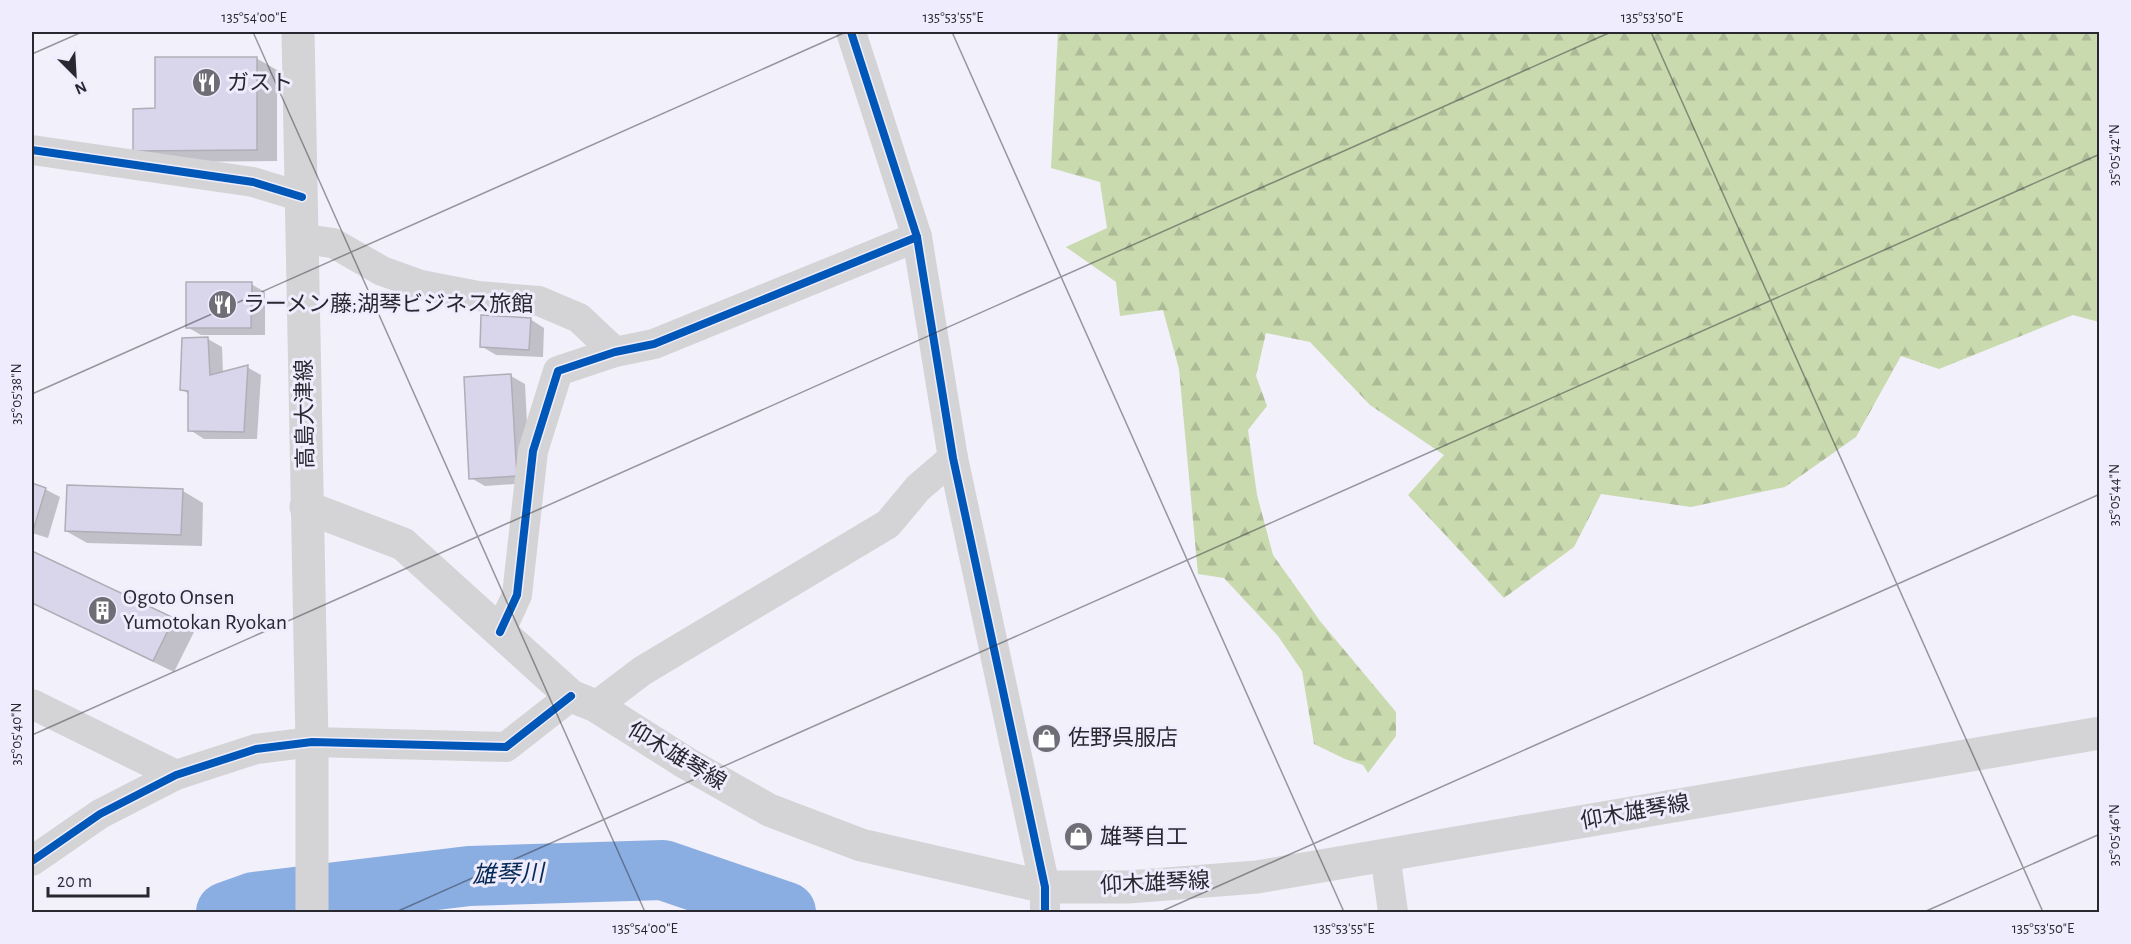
<svg xmlns="http://www.w3.org/2000/svg" width="2131" height="944" viewBox="0 0 2131 944" font-family="'Alegreya Sans','Noto Sans JP',sans-serif">
<style>
.forest{fill:url(#forest-firs)}
.shadow{fill:#0003}
.lines{fill:none;stroke-linecap:round;stroke-linejoin:round}
.river{stroke:#8baee2;stroke-width:60}
.building{fill:#d9d6eb;stroke:#afaeb6;stroke-width:1.5}
.street{stroke:#d4d4d6;stroke-width:30}
.secondary{stroke:#d4d4d6;stroke-width:33}
.cycleway-casing{stroke:#efedfd;stroke-width:11}
.cycleway{stroke:#0057b8;stroke-width:8}
.ticks{fill:none;stroke:#292830;stroke-width:1.5;stroke-opacity:0.45}
.labels{text-anchor:middle;dominant-baseline:central;stroke-width:6;stroke-linejoin:round;paint-order:stroke}
.poi-label{font-size:22px;fill:#292830;stroke:#efedfd;text-anchor:start}
.street-label{font-size:22px;fill:#292830;stroke:#efedfd}
.water-label{font-size:24px;font-style:italic;fill:#062955;stroke:#efedfd}
.neatline{fill:none;stroke:#292830;stroke-width:2}
.ticks-label{font-size:15px;text-anchor:middle;fill:#292830}
</style>
<defs>
<pattern id="forest-firs" width="22" height="20" patternUnits="userSpaceOnUse" patternTransform="scale(1.5)"><rect width="22" height="20" fill="#c9daaf"/><path d="M5 1l3.5 6h-7zM16 11l3.5 6h-7z" fill="#adbb97"/></pattern>
</defs>
<rect width="100%" height="100%" fill="#f2f0fa"/>
<polygon class="forest" points="1058,32 2099,32 2099,322 2073,315 1939,369 1901,356 1856,437 1785,487 1691,507 1601,494 1574,547 1504,598 1408,495 1444,455 1370,405 1310,342 1266,333 1256,376 1267,406 1248,430 1257,495 1273,555 1320,621 1396,712 1396,736 1368,773 1363,765 1345,759 1314,744 1302,671 1278,636 1224,578 1198,574 1179,369 1163,310 1120,316 1116,282 1066,247 1107,228 1100,182 1051,168"/>
<g class="shadow">
<polygon points="256,58 277,70 277,161 155,162 135,150 157,110"/>
<polygon points="251,284 265,292 265,335 201,335 187,327"/>
<polygon points="530,319 544,328 543,357 496,355 481,346"/>
<polygon points="208,339 222,347 223,373 247,367 261,375 257,439 204,439 190,430 189,394 181,389"/>
<polygon points="511,376 525,384 530,483 485,486 471,478"/>
<polygon points="32,485 45,489 60,497 48,538 32,533"/>
<polygon points="183,491 203,503 202,546 87,543 66,531"/>
<polygon points="32,552 173,620 194,632 174,672 32,603"/>
</g>
<g class="lines">
<polyline class="river" points="226,912 254,902 469,876 663,870 786,912"/>
</g>
<g class="building">
<polygon points="155,57 257,57 257,150 133,151 133,109 155,108"/>
<polygon points="186,282 252,282 251,328 186,328"/>
<polygon points="481,315 531,318 529,350 480,347"/>
<polygon points="208,337 210,375 248,365 244,432 188,431 188,391 180,390 182,338"/>
<polygon points="511,374 517,476 469,479 464,377"/>
<polygon points="32,483 46,488 33,531 32,531"/>
<polygon points="67,485 183,489 181,535 65,531"/>
<polygon points="32,551 174,618 153,661 32,603"/>
</g>
<g class="lines">
<g class="street">
<polyline points="851,32 917,237 953,458 1045,887 1045,912"/>
<polyline points="32,150 253,182 302,197"/>
<polyline points="302,239 333,243 382,271 421,285 478,296 539,301 579,318 615,352"/>
<polyline points="500,632 517,595 533,451 558,371 615,352 654,344 917,237"/>
<polyline points="32,704 176,775"/>
<polyline points="596,706 642,671 888,524 918,488 953,458"/>
<polyline points="1385,854 1393,912"/>
<polyline points="32,861 100,814 176,775 256,749 312,742 506,747 571,696"/>
</g>
<g class="secondary">
<polyline points="298,32 312,742 312,912"/>
<polyline points="306,507 403,544 571,696 596,706 686,763 769,810 861,845 1045,887 1128,887 1257,877 2100,733"/>
</g>
<defs>
<g id="cycleway">
<polyline points="851,32 917,237 953,458 1045,887 1045,912"/>
<polyline points="32,150 253,182 302,197"/>
<polyline points="500,632 517,595 533,451 558,371 615,352 654,344 917,237"/>
<polyline points="32,861 100,814 176,775 256,749 312,742 506,747 571,696"/>
</g>
</defs>
<use href="#cycleway" class="cycleway-casing"/>
<use href="#cycleway" class="cycleway"/>
</g>
<path class="ticks" d="M253,32l392,880M952,32l392,880M1651,32l392,880M32,54l50,-22M32,394l814,-362M32,735l1579,-703M396,912l1704,-758M1160,912l940,-418M1924,912l176,-78"/>
<defs>
<symbol id="restaurant-disc" viewBox="-11 -11 22 22"><circle r="9.5" fill="#6f6e77" stroke="#efedfd"/><path d="M-5-6h1v4h1v-4h1v4h1v-4h1v5L-1.5 .5V6h-2V.5L-5-1ZM5-6V6H3V1.5H1.5Q1.5-4 5-6Z" fill="#fff"/></symbol>
<symbol id="building-disc" viewBox="-11 -11 22 22"><circle r="9.5" fill="#6f6e77" stroke="#efedfd"/><path d="M-4-6H4V6H1V3H-1V6H-4ZM-2.5-4.3h1.7v1.8h-1.7ZM.8-4.3h1.7v1.8H.8ZM-2.5-1h1.7V.8h-1.7ZM.8-1h1.7V.8H.8Z" fill="#fff"/></symbol>
<symbol id="shop-disc" viewBox="-11 -11 22 22"><circle r="9.5" fill="#6f6e77" stroke="#efedfd"/><path d="M-5-2.5h2.3a2.7 3.5 0 0 1 5.4 0H5L5.5 6h-11ZM-1.5-2.5h3a1.5 2.3 0 0 0-3 0Z" fill="#fff"/></symbol>
</defs>
<g fill-rule="evenodd">
<use href="#restaurant-disc" x="190" y="66" width="33" height="33"/>
<use href="#restaurant-disc" x="206" y="288" width="33" height="33"/>
<use href="#building-disc" x="86" y="594" width="33" height="33"/>
<use href="#shop-disc" x="1030" y="722" width="33" height="33"/>
<use href="#shop-disc" x="1062" y="820" width="33" height="33"/>
</g>
<g class="labels">
<g class="poi-label">
<text x="227" y="83">ガスト</text>
<text x="243" y="304">ラーメン藤;湖琴ビジネス旅館</text>
<text x="123" y="597">Ogoto Onsen<tspan x="123" dy="25">Yumotokan Ryokan</tspan></text>
<text x="1068" y="738">佐野呉服店</text>
<text x="1100" y="837">雄琴自工</text>
</g>
<g class="street-label">
<text transform="translate(305 414) rotate(-91)">高島大津線</text>
<text transform="translate(677 756) rotate(31)">仰木雄琴線</text>
<text transform="translate(1635 812) rotate(-10)">仰木雄琴線</text>
<text transform="translate(1155 883) rotate(-3)">仰木雄琴線</text>
</g>
<g class="water-label">
<text transform="translate(508 875) rotate(-2)">雄琴川</text>
</g>
</g>
<rect width="2131" height="944" fill="none" stroke="#efedfd" stroke-width="66"/>
<g transform="translate(75 75) rotate(156)" stroke="#efedfd" stroke-width="4.5" paint-order="stroke">
<path d="M0-4.5L10 22L0 15L-10 22Z" fill="#292830"/>
<text y="-9" font-size="16" font-weight="bold" text-anchor="middle" fill="#292830">N</text>
</g>
<path d="M48 887v9h100v-9" fill="none" stroke="#292830" stroke-width="3"/>
<text x="57" y="887" font-size="18" fill="#292830" stroke="#efedfd" stroke-width="4.5" paint-order="stroke">20 m</text>
<rect x="33" y="33" width="2065" height="878" class="neatline"/>
<g class="ticks-label">
<text x="254" y="22">135°54'00"E</text>
<text x="953" y="22">135°53'55"E</text>
<text x="1652" y="22">135°53'50"E</text>
<text transform="translate(2114 155) rotate(-90)" y="5">35°05'42"N</text>
<text transform="translate(16 394) rotate(-90)" y="5">35°05'38"N</text>
<text transform="translate(2114 495) rotate(-90)" y="5">35°05'44"N</text>
<text transform="translate(16 734) rotate(-90)" y="5">35°05'40"N</text>
<text transform="translate(2114 835) rotate(-90)" y="5">35°05'46"N</text>
<text x="645" y="933">135°54'00"E</text>
<text x="1344" y="933">135°53'55"E</text>
<text x="2043" y="933">135°53'50"E</text>
</g>
</svg>
